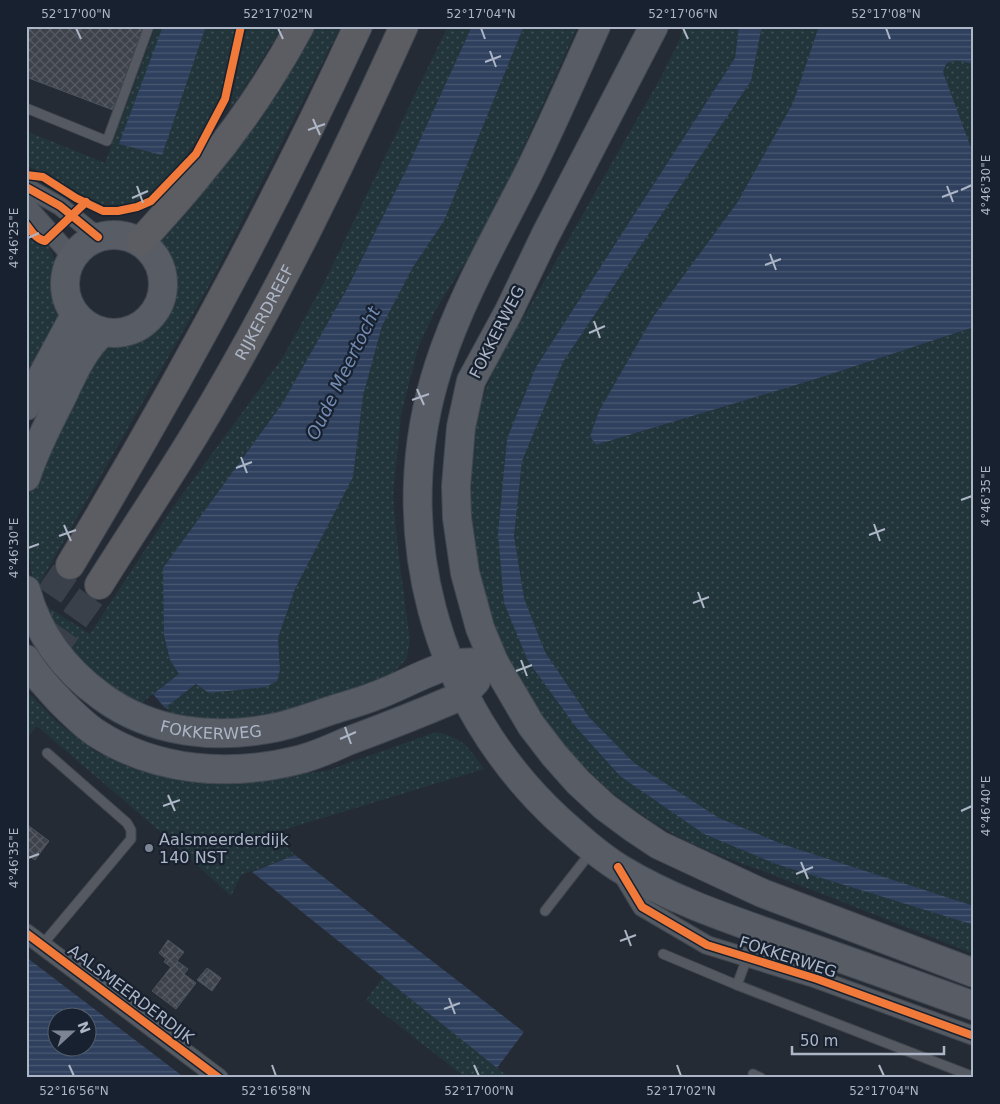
<svg xmlns="http://www.w3.org/2000/svg" width="1000" height="1104" viewBox="0 0 1000 1104" font-family="'DejaVu Sans',sans-serif">
<style>
.grass{fill:url(#grass-dots)}
.water{fill:url(#water-rules);fill-rule:evenodd}
.building{fill:url(#building-cross-hatch);stroke:#4c535c}
.lines{fill:none;stroke-linecap:round;stroke-linejoin:round}
.highway-tunnel{stroke:#39404a;stroke-width:28;stroke-dasharray:28 14;stroke-linecap:butt}
.lane-casing{stroke:#41454c;stroke-width:11}
.street-casing{stroke:#41454c;stroke-width:20}
.primary-casing{stroke:#424851;stroke-width:30}
.highway-casing{stroke:#414750;stroke-width:30}
.lane{stroke:#555a62;stroke-width:9}
.street{stroke:#555a62;stroke-width:18}
.primary{stroke:#575c65;stroke-width:28}
.highway{stroke:#5b5d62;stroke-width:28}
.cycleway-casing{stroke:#18212f;stroke-width:11}
.cycleway{stroke:#f17a3a;stroke-width:8}
.ticks{fill:none;stroke:#adb6c7;stroke-width:2}
.poi-dot{fill:#7d8594;stroke:#18212f;stroke-width:2}
.labels{text-anchor:middle;dominant-baseline:central;stroke-width:4.5;stroke-linejoin:round;paint-order:stroke}
.street-label{font-size:16px;fill:#adb6c7;stroke:#18212f}
.poi-label{font-size:16px;fill:#adb6c7;stroke:#18212f;text-anchor:start}
.water-label{font-size:18px;font-style:italic;fill:#738bb2;stroke:#18212f}
.neatline{fill:none;stroke:#adb6c7;stroke-width:2}
.ticks-label{font-size:12px;text-anchor:middle;fill:#adb6c7}
</style>
<defs>
<pattern id="grass-dots" width="8" height="8" patternUnits="userSpaceOnUse" patternTransform="scale(1.25)"><rect width="8" height="8" fill="#22353a"/><path d="M2 2h.1M6 6h.1" fill="none" stroke="#3f5055" stroke-width="1.8" stroke-linecap="round"/></pattern>
<pattern id="water-rules" width="6" height="5" patternUnits="userSpaceOnUse" patternTransform="scale(1.25)"><rect width="6" height="5" fill="#2e405d"/><path d="M0 2.5h6" fill="none" stroke="#4a5973"/></pattern>
<pattern id="building-cross-hatch" width="8" height="8" patternUnits="userSpaceOnUse" patternTransform="scale(1.25)"><rect width="8" height="8" fill="#3d424b"/><path d="M0 0l8 8M0 8l8-8" fill="none" stroke="#565b63"/></pattern>
</defs>
<rect width="100%" height="100%" fill="#252b34"/>
<g class="grass">
<path d="M156,26h79c-4,22 -7,47 -14,68 -13,37 -69,125 -117,111 -26,-8 -52,-28 -78,-40v-34l79,32z"/>
<polygon points="247,26 283,26 229,112"/>
<polygon points="310,26 341,26 210,284 37,588 46,606 90,634 173,507 283,357 325,281 448,26 472,26 409,164 348,287 282,404 163,568 170,660 179,674 140,704 128,698 100,681 72,658 34,589 26,537 29,496 44,444 103,350 141,340 159,328 170,312 175,290 173,265 153,236"/>
<polygon points="524,26 578,26 488,226 435,311 418,348 401,415 393,497 399,558 410,641 406,660 387,678 279,713 225,721 179,717 165,708 197,684 280,670 278,638 295,589 353,477 363,396 382,326 413,267 444,221"/>
<path d="M685,26h54l-4,32 -199,309 -38,167 30,127 176,173 72,30 198,61v29c-67,-27 -134,-53 -201,-79 -36,-14 -76,-26 -110,-47 -95,-56 -164,-153 -185,-260 -10,-50 -13,-102 -1,-151 4,-18 13,-37 20,-54 11,-24 28,-47 41,-71 31,-53 61,-106 91,-159 20,-35 41,-69 56,-107z"/>
<polygon points="762,26 819,26 793,103 737,203 653,317 599,411 590,436 596,445 617,439 819,378 974,327 974,906 782,844 719,818 633,763 589,717 545,652 524,598 514,536 522,461 563,362 751,81"/>
<polygon points="959,60 974,64 974,156 943,72 946,64 953,61"/>
<path d="M26,234c7,9 12,12 22,9l7,18 -3,21 7,37 -33,69z"/>
<path d="M26,690l31,32 38,29 39,18 33,9 28,5 34,-1 97,-11 110,-39c27,5 33,16 48,37l-211,64 22,22 -54,20 -10,21 -75,-68 -119,-102 -11,13z"/>
<polygon points="383,977 497,1068 510,1078 466,1078 366,1000"/>
</g>
<g class="water">
<polygon points="163,26 206,26 162,155 119,144"/>
<polygon points="472,26 524,26 444,221 413,267 382,326 363,396 353,477 295,589 278,638 280,670 277,681 266,687 209,693 196,684 165,708 153,694 179,674 170,660 164,635 163,568 282,404 348,287 409,164"/>
<polygon points="739,26 762,26 751,81 563,362 522,461 514,536 524,598 545,652 589,717 634,763 719,818 782,844 974,906 974,925 776,864 704,834 620,776 576,727 528,661 504,603 498,534 507,439 536,367 735,58"/>
<path d="M819,26h155v38c-11,-2 -18,-6 -28,0l-3,8 31,84v171l-155,51 -223,67 -6,-9 9,-25 54,-94 84,-114 56,-100z"/>
<polygon points="295,855 524,1032 497,1068 252,872"/>
<path d="M26,957l159,121h-159zM88,1016v30h-30v-30z"/>
</g>
<g class="building">
<polygon points="26,26 144,26 113,110 26,77"/>
<polygon points="29,826 49,841 35,860 26,854 26,830"/>
<polygon points="148,842 155,847 150,854 143,848"/>
<polygon points="168,940 184,952 177,961 188,969 164,1000 152,991 171,967 164,962 166,959 159,953"/>
<polygon points="207,968 213,972 204,985 197,980"/>
<polygon points="213,972 221,978 212,991 204,985"/>
<polygon points="184,974 196,983 176,1009 164,1000"/>
</g>
<g class="lines">
<g class="highway-tunnel">
<polyline points="26,630 70,565"/>
<polyline points="26,688 99,585"/>
</g>
<defs>
<g id="lane">
<polyline points="26,108 107,141 149,26"/>
<polyline points="545,911 591,852"/>
<polyline points="42,945 131,839 131,830 127,823 47,753"/>
<polyline points="663,954 737,985 747,958"/>
<polyline points="737,985 974,1077"/>
<polyline points="753,1074 761,1078"/>
</g>
<g id="street">
<polyline points="26,187 60,206 98,237"/>
<polyline points="26,205 72,257"/>
<polyline points="621,872 642,907 707,945 817,979 974,1036"/>
<polyline points="26,933 219,1078"/>
</g>
<g id="primary">
<path d="M596,26c-23,51 -45,102 -70,152 -31,61 -66,122 -87,187 -53,162 -5,338 118,453 20,18 40,36 62,50 54,33 113,52 172,73 61,21 122,43 183,65"/>
<polyline points="654,26 545,236 508,313 471,381 461,427 456,486 457,518 465,573 480,628 494,662 531,725 554,755 578,782 605,807 632,827 659,845 762,893 974,973"/>
<circle cx="114" cy="284" r="49"/>
<polyline points="26,406 75,315"/>
<path d="M26,477c9,-27 22,-53 35,-78 11,-23 22,-50 41,-66"/>
<path id="s1" d="M26,590c12,44 39,80 75,106 51,38 116,44 177,31 17,-4 34,-10 51,-16 15,-5 31,-9 46,-15 25,-9 48,-23 74,-31 13,-4 31,-2 45,-3"/>
<path d="M26,659c10,17 23,30 36,44 11,11 22,22 34,30 60,39 134,44 202,27 17,-4 34,-12 50,-19 35,-13 71,-27 106,-42l10,-5 12,-13"/>
</g>
<g id="highway">
<path d="M140,242c21,-23 42,-46 61,-70 38,-45 71,-94 99,-146"/>
<path d="M70,565c105,-175 202,-353 288,-539"/>
<path id="s2" d="M99,585c32,-51 65,-100 96,-151 79,-130 146,-269 209,-408"/>
</g>
</defs>
<use href="#lane" class="lane-casing"/>
<use href="#street" class="street-casing"/>
<use href="#primary" class="primary-casing"/>
<use href="#highway" class="highway-casing"/>
<use href="#lane" class="lane"/>
<use href="#street" class="street"/>
<use href="#primary" class="primary"/>
<use href="#highway" class="highway"/>
<defs>
<g id="cycleway">
<polyline points="26,175 43,177 76,198 103,211 118,211 137,207 151,201 196,154 225,99 241,26"/>
<polyline points="26,187 60,206 98,237"/>
<path d="M26,224c5,7 10,15 19,17l41,-39"/>
<polyline points="618,867 642,907 707,945 817,979 974,1036"/>
<polyline points="26,933 219,1078"/>
</g>
</defs>
<use href="#cycleway" class="cycleway-casing"/>
<use href="#cycleway" class="cycleway"/>
</g>
<path class="ticks" d="M76,28l5,11M278,28l5,11M481,28l4,11M683,28l5,11M886,28l4,11M490,51l6,16M485,62l16,-6M313,119l7,16M308,130l17,-6M137,186l6,17M947,186l6,16M961,190l11,-5M942,197l16,-6M132,198l16,-7M28,238l11,-5M770,254l6,16M765,265l16,-6M594,321l6,17M589,333l16,-7M417,389l7,16M412,400l17,-6M241,457l6,16M236,468l16,-6M961,500l11,-4M874,524l6,17M64,525l7,16M869,535l16,-6M59,536l17,-6M28,548l11,-4M698,592l6,16M693,603l16,-6M521,660l6,16M516,671l16,-6M345,727l6,17M340,739l16,-7M168,795l7,16M163,806l17,-6M961,811l11,-5M28,858l11,-4M801,862l7,17M796,874l17,-7M625,930l6,16M620,941l16,-6M449,998l6,16M444,1009l16,-6M69,1065l5,11M272,1065l4,11M474,1065l5,11M677,1065l4,11M879,1065l5,11"/>
<circle class="poi-dot" cx="149" cy="848" r="5"/>
<g class="labels">
<g class="street-label">
<text stroke="none"><textPath href="#s2" startOffset="319">RIJKERDREEF</textPath></text>
<text transform="translate(497 332) rotate(-63)">FOKKERWEG</text>
<text stroke="none"><textPath href="#s1" startOffset="250">FOKKERWEG</textPath></text>
<text transform="translate(788 957) rotate(18)">FOKKERWEG</text>
<text transform="translate(131 994) rotate(37)">AALSMEERDERDIJK</text>
</g>
<g class="poi-label">
<text x="159" y="839">Aalsmeerderdijk<tspan x="159" dy="18">140 NST</tspan></text>
</g>
<g class="water-label">
<text transform="translate(343 373) rotate(-64)">Oude Meertocht</text>
</g>
</g>
<rect width="1000" height="1104" fill="none" stroke="#18212f" stroke-width="55"/>
<g transform="translate(72 1032) rotate(69)"><circle r="24" fill="#18212f" stroke="#545d6c"/>
<path d="M0-4L9 19L0 12L-9 19Z" fill="#7d8594"/>
<text y="-8" font-size="14" font-weight="bold" text-anchor="middle" fill="#adb6c7">N</text>
</g>
<path d="M792 1046v8h152v-8" fill="none" stroke="#adb6c7" stroke-width="2.5"/>
<text x="800" y="1046" font-size="15" fill="#adb6c7" stroke="#18212f" stroke-width="4" paint-order="stroke">50 m</text>
<rect x="28" y="28" width="944" height="1048" class="neatline"/>
<g class="ticks-label">
<text x="76" y="18">52°17'00"N</text>
<text x="278" y="18">52°17'02"N</text>
<text x="481" y="18">52°17'04"N</text>
<text x="683" y="18">52°17'06"N</text>
<text x="886" y="18">52°17'08"N</text>
<text transform="translate(986 185) rotate(-90)" y="4">4°46'30"E</text>
<text transform="translate(14 238) rotate(-90)" y="4">4°46'25"E</text>
<text transform="translate(986 496) rotate(-90)" y="4">4°46'35"E</text>
<text transform="translate(14 548) rotate(-90)" y="4">4°46'30"E</text>
<text transform="translate(986 806) rotate(-90)" y="4">4°46'40"E</text>
<text transform="translate(14 858) rotate(-90)" y="4">4°46'35"E</text>
<text x="74" y="1095">52°16'56"N</text>
<text x="276" y="1095">52°16'58"N</text>
<text x="479" y="1095">52°17'00"N</text>
<text x="681" y="1095">52°17'02"N</text>
<text x="884" y="1095">52°17'04"N</text>
</g>
</svg>
